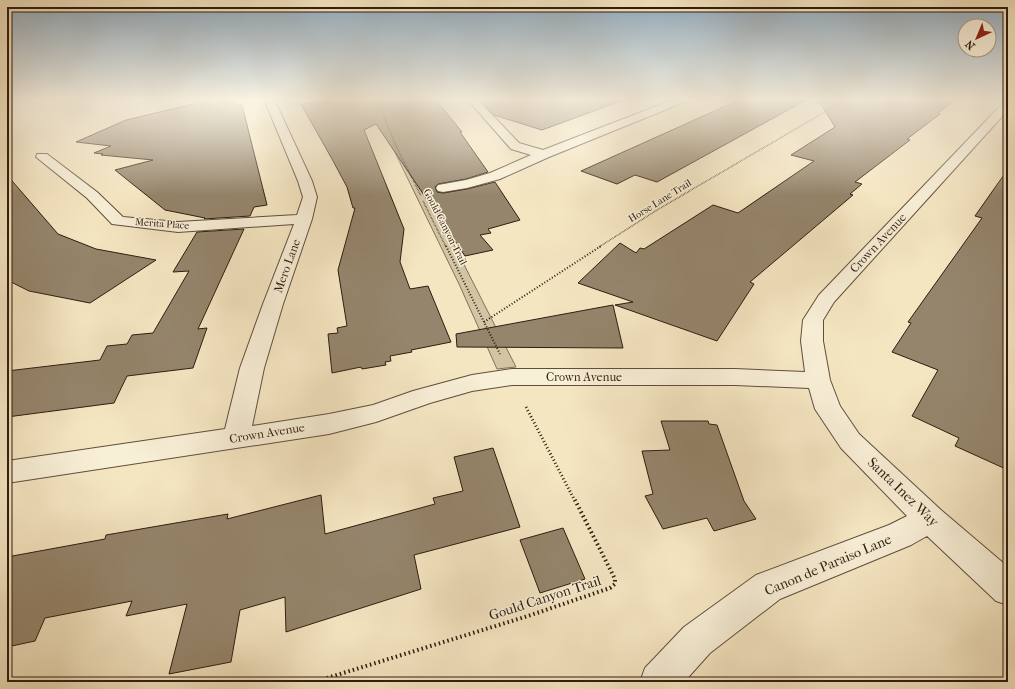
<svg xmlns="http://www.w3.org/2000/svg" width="1015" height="689" viewBox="0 0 1015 689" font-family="'IM FELL French Canon',serif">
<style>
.green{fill:#d3c4a4;stroke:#80705a}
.building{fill:#95856c;stroke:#2e1c0f}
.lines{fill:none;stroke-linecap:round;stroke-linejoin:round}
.minor-casing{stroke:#604e3c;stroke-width:2}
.path-far3{stroke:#2e1c0f;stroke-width:1.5;stroke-dasharray:0.5 1;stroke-linecap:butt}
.path-far2{stroke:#2e1c0f;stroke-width:2;stroke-dasharray:1 2;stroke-linecap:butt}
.path-far1{stroke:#2e1c0f;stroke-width:3;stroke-dasharray:1 2.5;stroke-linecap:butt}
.path{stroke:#2e1c0f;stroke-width:4;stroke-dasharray:1.5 3;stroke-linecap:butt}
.minor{fill:#f8efd7;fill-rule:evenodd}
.labels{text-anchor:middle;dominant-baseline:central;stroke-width:3;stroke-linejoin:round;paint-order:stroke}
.far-street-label{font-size:10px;fill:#2e1c0f;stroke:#f8efd7}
.street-label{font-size:12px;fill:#2e1c0f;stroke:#f8efd7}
.near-street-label{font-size:14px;fill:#2e1c0f;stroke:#f8efd7}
</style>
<rect width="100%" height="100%" fill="#f5e6c2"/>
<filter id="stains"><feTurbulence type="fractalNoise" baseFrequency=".005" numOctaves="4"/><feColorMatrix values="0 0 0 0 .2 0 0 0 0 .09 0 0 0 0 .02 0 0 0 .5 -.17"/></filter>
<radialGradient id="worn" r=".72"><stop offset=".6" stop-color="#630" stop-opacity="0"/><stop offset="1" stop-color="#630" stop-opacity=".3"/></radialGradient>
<polygon class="green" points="369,99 380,99 516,367 497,369 459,284"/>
<g class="building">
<polygon points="214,99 242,105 267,205 254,207 250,216 204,219 205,218 165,210 115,170 153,160 101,155 103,154 94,153 111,146 76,142 126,120"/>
<polygon points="351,99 435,99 462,132 460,132 488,172 466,179 438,184 435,187 437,192 443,193 467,189 495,182 520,220 488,229 491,233 480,235 493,250 465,256 376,124 364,130 404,229 400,262 410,289 428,286 451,342 411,350 412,352 390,356 391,361 385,362 386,365 362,369 361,367 332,373 328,334 338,333 337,328 347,326 338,270 355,208 353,208 347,187 332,159 301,104"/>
<polygon points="479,99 621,99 621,101 542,130 494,115"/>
<polygon points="741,99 808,99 657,182 635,175 617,184 581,171"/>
<polygon points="818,99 956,99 938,113 940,114 907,139 910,140 855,182 862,184 850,194 853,195 750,282 754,284 717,341 615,305 633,302 578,283 620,243 636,253 640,248 644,249 713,205 738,213 814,161 791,155 835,127"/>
<polygon points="1008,169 1008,470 955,446 959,438 912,416 938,370 892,352 911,323 908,322 982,218 975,216"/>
<polygon points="7,175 58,234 96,249 156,260 90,303 29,291 7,280"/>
<polygon points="244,229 198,329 207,328 193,368 127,376 114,403 7,417 7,371 100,360 107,346 127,344 132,335 153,333 189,271 173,272 197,232"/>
<polygon points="613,305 623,348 457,347 456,334"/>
<polygon points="661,421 708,421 709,424 717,425 744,501 756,519 714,531 707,518 663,529 645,496 653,494 642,451 670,450"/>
<polygon points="493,448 520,527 414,555 421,589 286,632 285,597 240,610 231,662 169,674 187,604 126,616 132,601 45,618 35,641 7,647 7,557 105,539 106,535 228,514 227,519 321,495 325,534 435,504 433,498 463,491 454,457"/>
<polygon points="563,528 585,579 540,593 520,540"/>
</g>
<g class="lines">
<defs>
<g id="minor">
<polygon points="264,99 274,99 312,181 317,197 312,219 283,304 264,368 252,426 329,414 373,405 413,391 472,375 512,369 735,369 805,372 801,341 803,320 819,295 1004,102 1008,101 1008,110 834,302 823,320 823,341 830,380 840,406 859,434 941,510 1008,567 1008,605 996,601 927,536 911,545 780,599 710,653 684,682 640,682 645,668 684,627 756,575 889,525 907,516 841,448 815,409 809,388 735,385 512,385 472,391 430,403 376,422 329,434 7,483 7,461 225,429 240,368 263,304 294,224 178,232 112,224 87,198 36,157 37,154 47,154 97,192 123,217 178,222 297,215 303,197 298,181"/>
<polygon points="467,99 477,99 519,143 543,150 675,99 688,99 687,101 549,157 500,179 467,188 443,192 438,191 436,188 438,185 466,180 490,173 531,155 511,149"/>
</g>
</defs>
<use href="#minor" class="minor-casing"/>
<g class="path-far3">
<polyline points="377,99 396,146 421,196"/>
<polyline points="423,201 446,247"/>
<polyline points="599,247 657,210 847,99"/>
</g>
<g class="path-far2">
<polyline points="446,246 500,354"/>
<polyline points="484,322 601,246"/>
</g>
<polyline class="path-far1" points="526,407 575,501"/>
<polyline class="path" points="314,682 528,616 610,588 615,584 615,579 575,500"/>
<use href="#minor" class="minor"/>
</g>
<linearGradient id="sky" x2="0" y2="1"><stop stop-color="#92acc0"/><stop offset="0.51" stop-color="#faf4e4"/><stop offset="1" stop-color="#faf4e4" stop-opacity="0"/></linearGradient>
<rect width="1015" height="195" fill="url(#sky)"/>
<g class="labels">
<g class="far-street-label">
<text transform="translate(660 201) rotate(-32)">Horse Lane Trail</text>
<text transform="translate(162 224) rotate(4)">Merita Place</text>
<text transform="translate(445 227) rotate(63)">Gould Canyon Trail</text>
</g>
<g class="street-label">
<text transform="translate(878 243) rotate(-47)">Crown Avenue</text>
<text transform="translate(287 266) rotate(-70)">Mero Lane</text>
<text x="584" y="377">Crown Avenue</text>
<text transform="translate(267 433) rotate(-9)">Crown Avenue</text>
</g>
<g class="near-street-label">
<text transform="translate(903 492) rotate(44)">Santa Inez Way</text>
<text transform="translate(828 565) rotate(-23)">Canon de Paraiso Lane</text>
<text transform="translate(545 598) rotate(-18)">Gould Canyon Trail</text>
</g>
</g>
<rect width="1015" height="689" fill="none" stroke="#f5e6c2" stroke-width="24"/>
<rect x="8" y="8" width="999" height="673" fill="none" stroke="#2e1c0f" stroke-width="2"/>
<rect x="12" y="12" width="991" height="665" fill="none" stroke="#2e1c0f"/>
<g transform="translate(977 38) rotate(224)"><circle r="19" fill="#f8efd7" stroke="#a79b87"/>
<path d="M0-3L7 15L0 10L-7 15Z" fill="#8f2418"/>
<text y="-6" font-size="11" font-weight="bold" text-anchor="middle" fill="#2e1c0f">N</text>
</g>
<rect width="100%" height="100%" filter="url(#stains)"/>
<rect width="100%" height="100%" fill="url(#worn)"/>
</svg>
